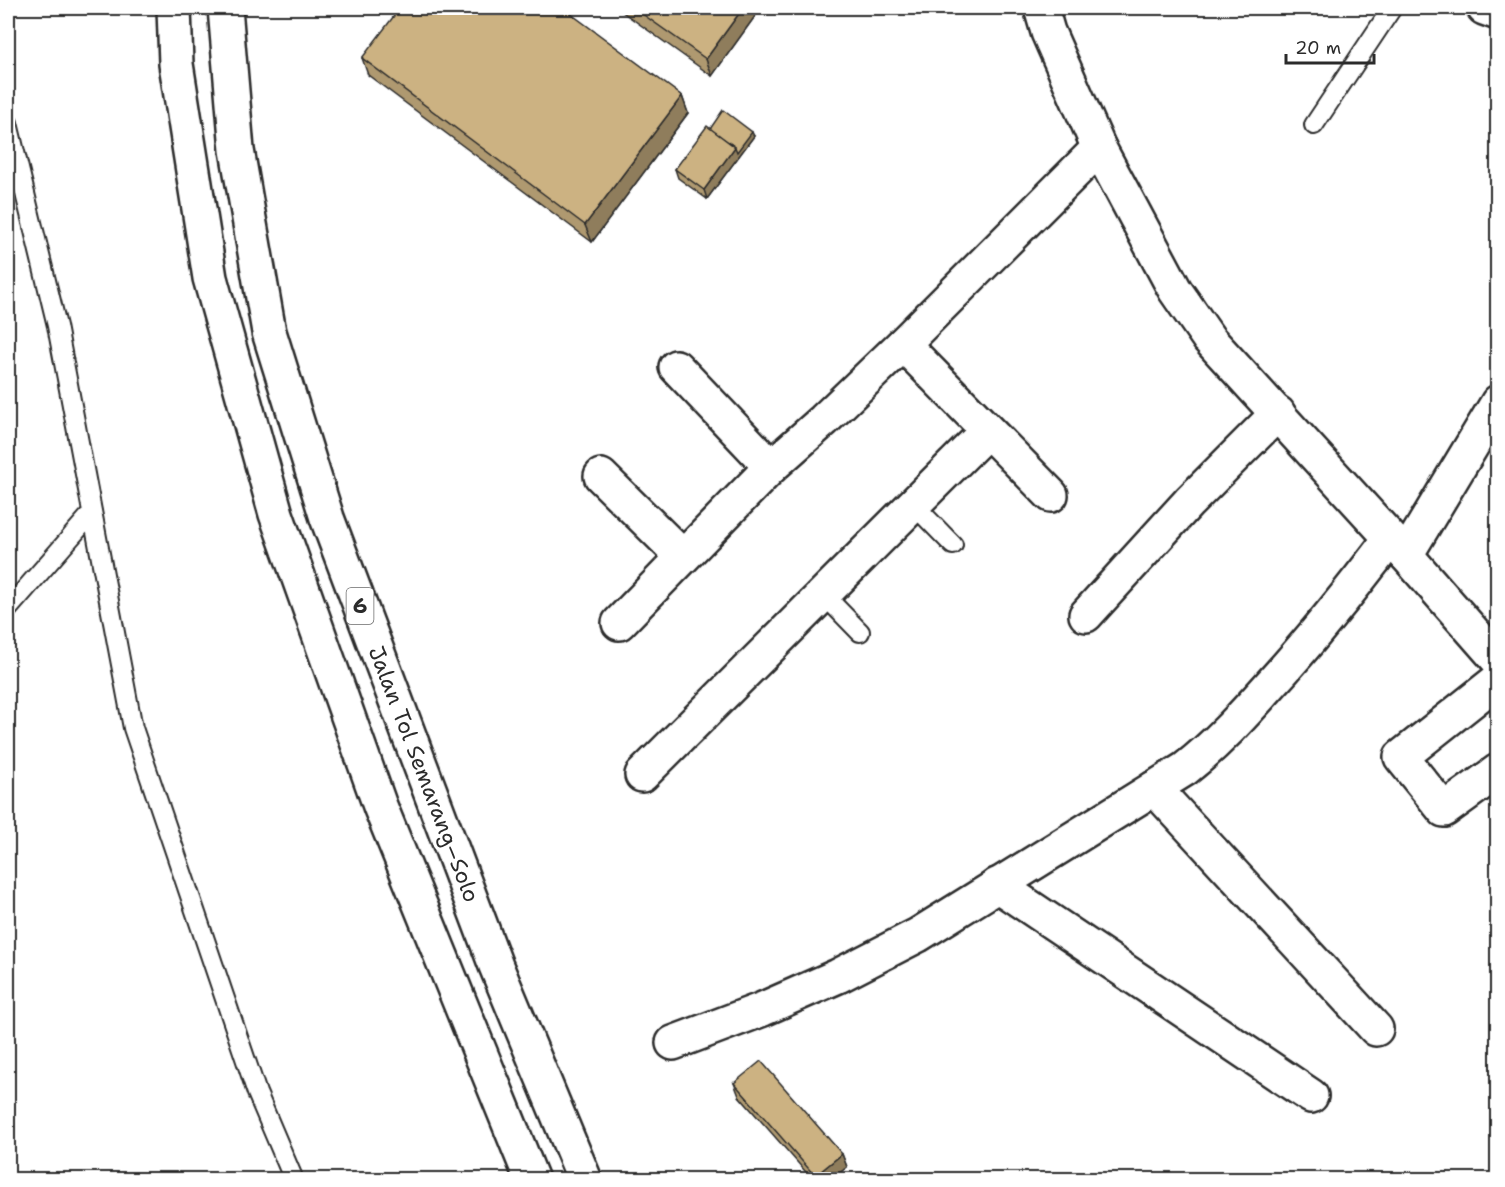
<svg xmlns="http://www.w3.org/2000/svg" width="1505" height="1187" viewBox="0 0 1505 1187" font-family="'Shantell Sans',sans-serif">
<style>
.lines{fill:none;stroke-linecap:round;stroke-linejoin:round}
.service-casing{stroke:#2b2b2b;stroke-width:22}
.minor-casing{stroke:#2b2b2b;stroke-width:38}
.secondary-casing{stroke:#2b2b2b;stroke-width:38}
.motorway-casing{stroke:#2b2b2b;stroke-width:38}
.service{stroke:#fff;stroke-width:18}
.minor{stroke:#fff;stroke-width:33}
.secondary{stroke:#fff;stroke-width:33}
.motorway{stroke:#fff;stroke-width:33}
.wall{fill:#af9970;stroke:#2b2b2b;stroke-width:1.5}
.shaded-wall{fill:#8f7d5b;stroke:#2b2b2b;stroke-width:1.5}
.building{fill:#ccb282;stroke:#2b2b2b;stroke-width:1.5}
.labels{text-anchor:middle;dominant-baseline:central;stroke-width:6;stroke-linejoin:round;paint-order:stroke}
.shield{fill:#fff;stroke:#6b6b6b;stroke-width:1.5}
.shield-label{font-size:21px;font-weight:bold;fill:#2b2b2b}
.street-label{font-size:22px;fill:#2b2b2b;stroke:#fff}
</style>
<rect width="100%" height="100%" fill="#fff"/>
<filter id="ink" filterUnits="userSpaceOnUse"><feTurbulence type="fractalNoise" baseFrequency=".0167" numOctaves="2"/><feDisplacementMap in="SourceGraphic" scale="12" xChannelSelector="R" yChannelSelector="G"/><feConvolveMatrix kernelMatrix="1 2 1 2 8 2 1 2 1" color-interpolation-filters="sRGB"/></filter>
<g filter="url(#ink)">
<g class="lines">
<defs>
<g id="service">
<polyline points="8,123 57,326 133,728 257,1093 294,1180"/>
<polyline points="1314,125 1392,8"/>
<polyline points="913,504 953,545"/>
<polyline points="824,595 860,632"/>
<polyline points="8,609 92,513"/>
</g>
<g id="minor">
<polyline points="1041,8 1048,32 1099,148 1175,290 1209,339 1406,555 1498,660"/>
<polyline points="903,344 1051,495"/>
<polyline points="676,367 771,467"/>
<polyline points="601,476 682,556"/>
<polyline points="1406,555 1498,402"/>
<polyline points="1086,615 1189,502 1278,413"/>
<polyline points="619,623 771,467 824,420 903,344 1099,148"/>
<polyline points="1498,680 1401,757 1444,810 1498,771"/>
<polyline points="642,775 987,431"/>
<polyline points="1154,788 1376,1029"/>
<polyline points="997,885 1311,1096"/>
<path d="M673,1043l90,-34 75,-33 80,-41 267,-166c32,-25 58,-54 85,-84 43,-47 82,-96 120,-146"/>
</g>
<polyline id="secondary" points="1484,8 1498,13"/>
<g id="motorway">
<polyline points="174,8 176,64 210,278 276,514 380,806 532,1180"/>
<polyline points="225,8 237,150 269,332 327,518 496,966 585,1180"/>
</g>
</defs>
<use href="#service" class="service-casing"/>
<use href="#minor" class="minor-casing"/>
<use href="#secondary" class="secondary-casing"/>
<use href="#motorway" class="motorway-casing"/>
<use href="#service" class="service"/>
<use href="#minor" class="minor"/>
<use href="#secondary" class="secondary"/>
<use href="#motorway" class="motorway"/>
</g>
<g class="wall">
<polygon points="617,8 761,8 712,76"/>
<polygon points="362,58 682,96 688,113 592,242 368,75"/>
<polygon points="710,129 754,136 707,199 678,178 675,169"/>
<polygon points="734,1083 842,1154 847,1167 832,1179 812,1179 739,1096"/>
</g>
<g class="shaded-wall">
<polygon points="743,8 761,8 712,76 706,59"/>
<polygon points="682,96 688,113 592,242 585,225"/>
<polygon points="752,132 754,136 707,199 704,190 735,147"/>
<polygon points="842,1154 847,1167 832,1179 817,1179 815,1176"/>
</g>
<g class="building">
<polygon points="400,8 563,8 682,96 585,225 362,58"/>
<polygon points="634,8 743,8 706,59"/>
<polygon points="723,110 752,132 737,152 735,147 710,129"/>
<polygon points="707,126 735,147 704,190 675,169"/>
<polygon points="761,1061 842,1154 815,1176 734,1083"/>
</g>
</g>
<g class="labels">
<rect class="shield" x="346.5" y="588" width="27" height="36" rx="4.5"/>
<g class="shield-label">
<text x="360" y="606">6</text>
</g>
<g class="street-label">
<text transform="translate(424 774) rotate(69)">Jalan Tol Semarang–Solo</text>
</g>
</g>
<rect width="1505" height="1187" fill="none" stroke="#fff" stroke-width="30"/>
<rect x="15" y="15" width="1475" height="1157" fill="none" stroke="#2b2b2b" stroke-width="2" filter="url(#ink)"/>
<path d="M1286 54v9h88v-9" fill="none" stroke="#2b2b2b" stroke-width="3"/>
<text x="1295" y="54" font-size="18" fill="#2b2b2b" stroke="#ffffff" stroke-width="4.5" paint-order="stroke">20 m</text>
</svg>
